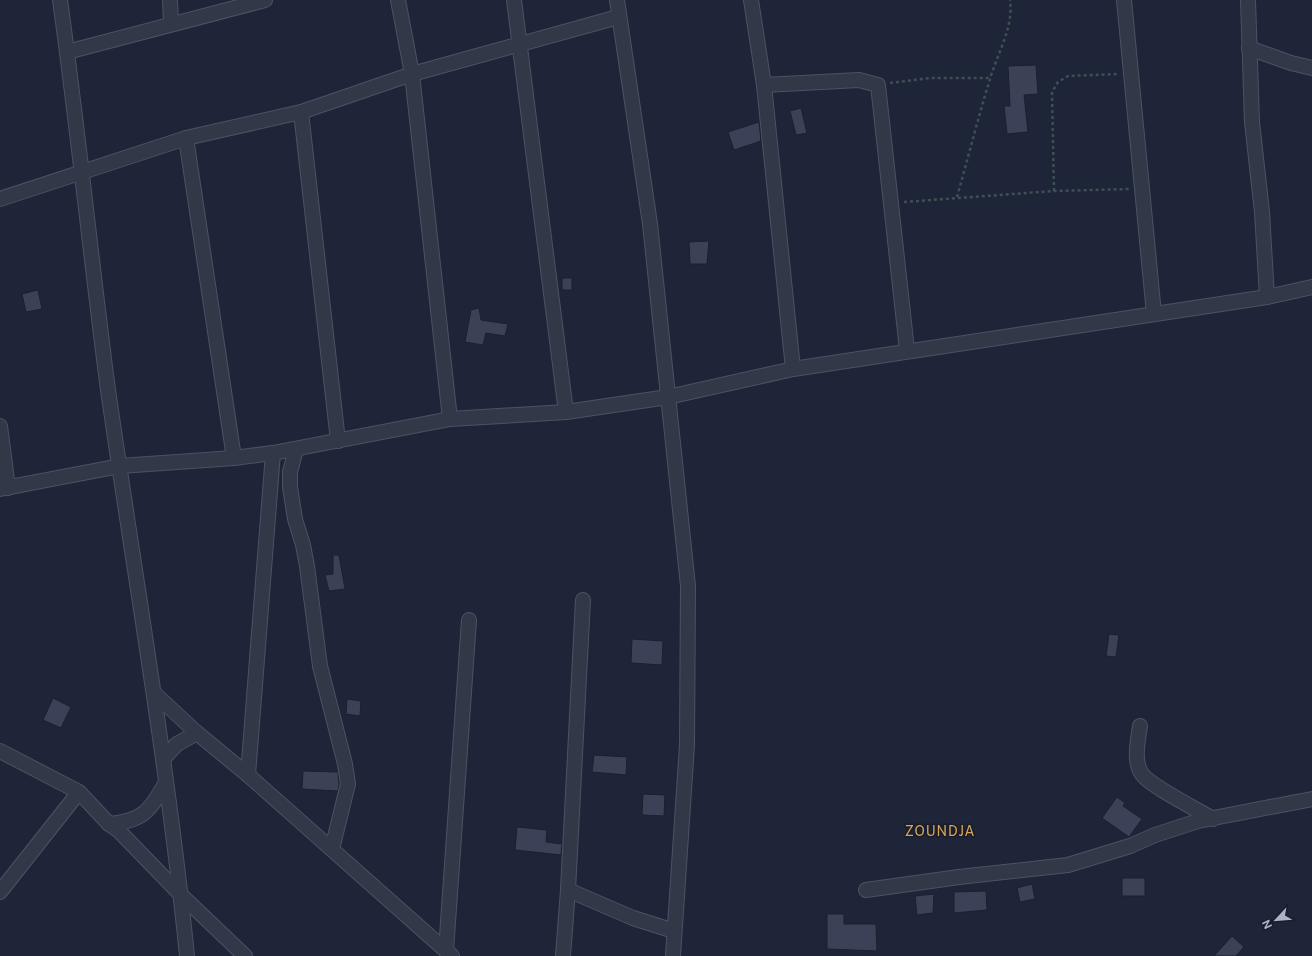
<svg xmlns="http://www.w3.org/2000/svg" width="1312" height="956" viewBox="0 0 1312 956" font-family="'Public Sans',sans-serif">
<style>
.building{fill:#3b4258;stroke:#1b1f2f}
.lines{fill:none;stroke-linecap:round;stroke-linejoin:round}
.minor-casing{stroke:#4d5263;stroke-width:16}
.path{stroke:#3f4f56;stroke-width:2.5;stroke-dasharray:3 3;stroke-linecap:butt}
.minor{stroke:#333848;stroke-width:14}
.labels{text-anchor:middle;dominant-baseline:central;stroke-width:3.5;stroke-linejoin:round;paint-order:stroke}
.quarter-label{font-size:14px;letter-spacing:1px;fill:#d5a558;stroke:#191d2c}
</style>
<rect width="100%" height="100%" fill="#1f2538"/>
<g class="building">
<polygon points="1036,65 1038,94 1024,95 1028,132 1007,134 1004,106 1010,106 1008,66"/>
<polygon points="801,108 807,133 796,135 790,111"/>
<polygon points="759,122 761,141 734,150 728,132"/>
<polygon points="709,241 707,264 690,264 689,242"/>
<rect x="562" y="278" width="10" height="12"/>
<polygon points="38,290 42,309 26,312 22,294"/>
<polygon points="479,308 481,320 508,324 505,336 486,333 483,345 465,342 471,310"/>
<polygon points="333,555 339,555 345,589 329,591 325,575 333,574"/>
<polygon points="1109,634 1119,635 1116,657 1106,656"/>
<polygon points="632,639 663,641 662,665 631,663"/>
<polygon points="53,698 71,707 61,728 43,720"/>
<polygon points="347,699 361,701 360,716 346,714"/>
<polygon points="594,755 627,757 626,775 592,772"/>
<polygon points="303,771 338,772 339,784 338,791 302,789"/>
<polygon points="643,794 665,795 664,816 642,815"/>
<polygon points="1117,797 1125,803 1123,806 1142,819 1129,837 1102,818"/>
<polygon points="517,827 547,830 546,842 562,844 561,855 515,850"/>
<rect x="1122" y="878" width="23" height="18"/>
<polygon points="1032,884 1035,899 1020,902 1017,888"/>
<polygon points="986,891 987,910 954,913 954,892"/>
<polygon points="934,894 933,913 917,915 915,896"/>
<polygon points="827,914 844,914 844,924 876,924 877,951 827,949"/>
<polygon points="1232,936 1244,947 1236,956 1214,956"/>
</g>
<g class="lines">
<defs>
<g id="minor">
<path d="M60,0c18,130 31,260 48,390 27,188 60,376 79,566"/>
<polyline points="170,0 171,23"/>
<polyline points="398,0 412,74 450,419"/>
<polyline points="514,0 566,412"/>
<polyline points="617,0 650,224 688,586 687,745 673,956"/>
<polyline points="751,0 764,85 793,369"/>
<polyline points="1124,0 1154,314"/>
<polyline points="1248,0 1252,122 1262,212 1267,297"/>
<polyline points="1249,48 1291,63 1312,68"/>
<polyline points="67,52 265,0"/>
<polyline points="764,85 859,80 878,85 907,350"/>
<polyline points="301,112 338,441"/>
<polyline points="186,138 234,458"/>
<polyline points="0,199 186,138 301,112 412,74 618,17"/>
<polyline points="0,426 8,488"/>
<polyline points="296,449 290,472 290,487 295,519 303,545 307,566 320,666 345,764 348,784 332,849"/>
<polyline points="0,489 120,466 234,458 273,453 450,419 566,412 668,397 793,369 1267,297 1312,287"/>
<polyline points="154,693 197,733 248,775 452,956"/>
<path d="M1140,726c-2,14 -7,36 2,48 8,12 56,36 71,45"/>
<polyline points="0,751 79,792 109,824 119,831 181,895 245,956"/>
<polyline points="163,759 177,744 197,733"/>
<polyline points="248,775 273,453"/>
<path d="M109,824c34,-3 41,-13 57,-42"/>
<polyline points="568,890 633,918 674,931"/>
<polyline points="866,890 959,877 1068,865 1130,846 1155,835 1198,821 1312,799"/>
<polyline points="0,892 79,792"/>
<polyline points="446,951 469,620"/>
<polyline points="563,956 568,890 583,600"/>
</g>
</defs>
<use href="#minor" class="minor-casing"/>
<g class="path">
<polyline points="890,83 930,78 990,78"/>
<polyline points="1054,191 1052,92 1058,82 1068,76 1119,74"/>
<path d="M957,197c11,-39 21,-79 33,-118 7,-25 24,-52 20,-79"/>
<polyline points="904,202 1054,191 1130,189"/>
</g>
<use href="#minor" class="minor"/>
</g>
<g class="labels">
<g class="quarter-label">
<text x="940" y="831">ZOUNDJA</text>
</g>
</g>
<g transform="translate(1276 920) rotate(244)" stroke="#191d2c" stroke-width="3" paint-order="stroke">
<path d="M0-3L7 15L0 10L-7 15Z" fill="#adb2c5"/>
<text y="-6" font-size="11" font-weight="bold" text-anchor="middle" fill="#adb2c5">N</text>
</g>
</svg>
